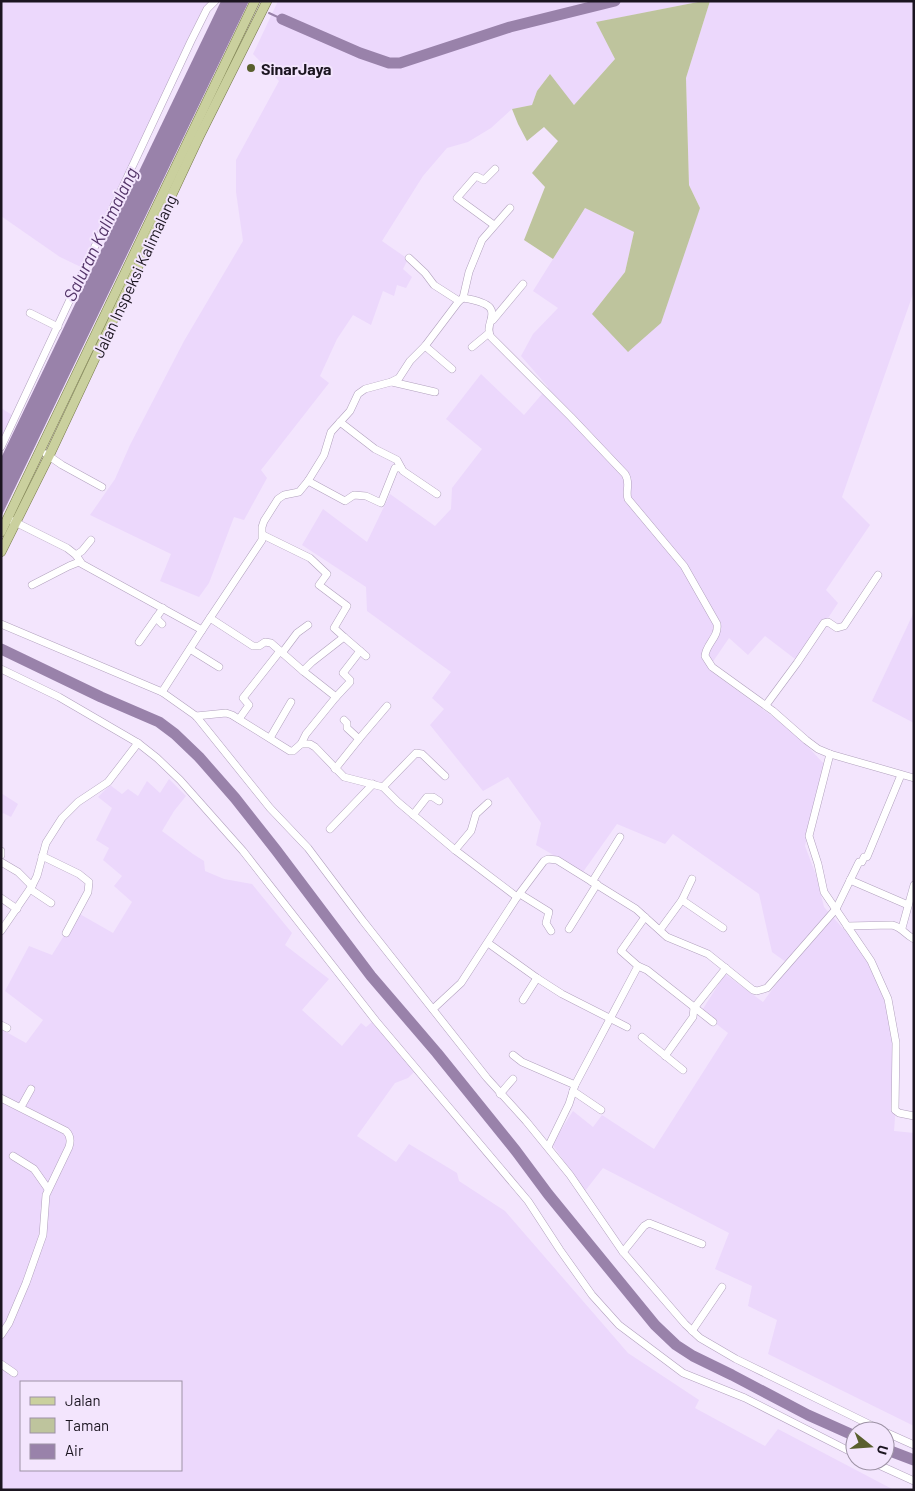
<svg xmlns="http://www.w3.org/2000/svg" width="915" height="1491" viewBox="0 0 915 1491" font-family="Barlow,sans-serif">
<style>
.built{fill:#ecd8fc;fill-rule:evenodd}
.green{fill:#bec49d}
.water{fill:#9982aa}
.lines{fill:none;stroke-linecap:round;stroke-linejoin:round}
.stream{stroke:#9982aa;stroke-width:2}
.river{stroke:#9982aa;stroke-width:11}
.minor-casing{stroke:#b1a1bd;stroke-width:8}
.major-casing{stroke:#767a48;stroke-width:10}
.minor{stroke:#fff;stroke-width:7}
.major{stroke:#cad09e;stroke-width:9}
.poi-dot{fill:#595f2d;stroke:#f3e5fd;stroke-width:2}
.labels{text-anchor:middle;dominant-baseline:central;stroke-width:4;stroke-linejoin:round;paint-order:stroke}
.poi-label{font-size:16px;font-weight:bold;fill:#1b1520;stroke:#f3e5fd;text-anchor:start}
.street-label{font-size:16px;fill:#1b1520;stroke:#f3e5fd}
.water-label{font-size:18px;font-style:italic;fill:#523367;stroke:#f3e5fd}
</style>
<rect width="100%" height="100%" fill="#f3e5fd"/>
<g class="built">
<polygon points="1,1 215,1 83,268 60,257 1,216"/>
<polygon points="278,1 703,1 597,22 615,59 574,105 549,75 537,91 532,105 512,109 491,128 468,142 447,148 423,176 382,241 408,259 403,269 412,277 406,288 397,285 394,296 383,291 371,325 353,315 337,339 320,376 329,383 261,470 267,478 244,520 234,517 209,583 199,597 160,581 171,554 90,515 115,479 130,445 184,341 243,241 236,192 236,160 279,81 253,54"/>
<polygon points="710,1 914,1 914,291 842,497 870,525 826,590 838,603 799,662 765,636 748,655 729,638 708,669 795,733 826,766 805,846 816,875 824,907 862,950 893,1020 897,1090 894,1131 914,1133 914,1426 768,1354 777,1320 748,1306 752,1286 715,1269 729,1233 603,1168 585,1191 552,1144 573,1111 593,1127 602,1115 654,1149 728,1033 701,1012 725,974 763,1002 790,965 772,952 759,894 673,834 665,844 617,824 583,872 536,845 541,823 508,777 483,791 430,725 444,709 432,698 451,672 367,611 366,587 302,545 323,509 367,542 390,494 435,526 451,509 452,488 482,449 446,419 481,374 524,415 548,387 521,356 533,334 558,308 533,291 585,208 634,232 625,272 592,314 700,208 689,185 686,78"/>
<polygon points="1,408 12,415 1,439"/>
<polygon points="914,612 914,723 872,701"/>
<path d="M169,779l17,17 -12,15 -12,20 31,23 11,7 1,10 19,8 28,5 40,49 -7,12 44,34 -27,31 40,36 19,-23 5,4 6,-5 42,50 -6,6 -13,5 -38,53 39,26 13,-18 48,29 2,8 46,30 123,142 71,47 -4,8 70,38 13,-17 116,61h-893v-461l25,14 17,-23 -38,-29 24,-45 23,9 26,-42 35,20 19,-31 -18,-16 8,-10 -19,-16 6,-12 -13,-8 16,-32 -14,-11 12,-12 12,9 6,-5 10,7 9,-15 13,12zM21,1382h160v88h-160z"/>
<polygon points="1,793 18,804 11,817 3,813 1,816"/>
</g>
<polygon class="green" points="703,1 710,1 686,78 689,185 700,208 661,323 628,352 592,314 625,272 634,232 585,208 553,259 524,240 545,187 532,173 558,141 544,127 527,141 518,124 512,109 532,105 537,91 550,74 574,105 615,59 596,22"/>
<polygon class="water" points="221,1 249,1 1,517 1,458"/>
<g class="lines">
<polyline class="stream" points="269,13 282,19"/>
<g class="river">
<polyline points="282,19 360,53 389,63 400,63 510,27 615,1"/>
<polyline points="1,649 101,697 159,722 175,734 199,757 235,798 276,850 371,976 437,1053 516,1151 548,1194 655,1325 676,1345 693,1356 732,1375 808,1415 855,1436"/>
<polyline points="885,1449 914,1460"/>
</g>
<defs>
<g id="minor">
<polyline points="494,225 457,198 476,176 484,180 495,169"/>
<polyline points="409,258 425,273 434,285 459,301"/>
<polyline points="463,298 469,272 482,240 510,208"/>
<polyline points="30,313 58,327"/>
<polyline points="493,320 523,284"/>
<polyline points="425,346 452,369"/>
<polyline points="472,347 489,333"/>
<polyline points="392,382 435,392"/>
<polyline points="340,422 375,449 397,460 403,471 437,494"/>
<polyline points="1,447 191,41 207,9 215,1"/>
<polyline points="46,454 62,465 102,487"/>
<polyline points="308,481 345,501 354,495 366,496 381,503 395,468 401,468"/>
<polyline points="11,520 67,548 76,555 82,564 202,630"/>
<polyline points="263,535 310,558 327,574 319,585 347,606 334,628 344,637"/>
<polyline points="76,555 82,551 91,540"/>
<polyline points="32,585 69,566 79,562"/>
<polyline points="156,618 162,624"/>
<polyline points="210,618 253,646 259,646 265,642 271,643 303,671 336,697 306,734 301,744"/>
<polyline points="1,624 162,692 196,716 270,808 308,848 363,921 487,1078 526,1121 570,1175 623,1252 685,1324 700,1338 736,1359 883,1431"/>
<polyline points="139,642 163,608"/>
<polyline points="190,649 219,667"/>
<polyline points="282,653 297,633 308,625"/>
<polyline points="1,669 59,697 138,743 157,758 180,780 243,851 376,1021 528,1201 560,1250 592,1295 619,1325 683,1373 745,1398 855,1454"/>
<polyline points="303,671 312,662 344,637 366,656"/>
<path d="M162,692l40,-62 60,-90v-13l2,-6 14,-22 6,-4 15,-3 9,-11 16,-26 7,-23 19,-21 8,-17 7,-5 26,-7 8,-4 11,-17 15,-15 34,-45 4,-3c50,8 18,23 28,39l80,80 54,57c6,9 0,17 3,25l56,67 33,58c2,13 -11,20 -12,32l7,11 61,44 33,29 12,9 12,5 84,24"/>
<polyline points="336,697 350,682 350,680 343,673 360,651"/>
<polyline points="766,705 797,663 824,623 828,622 837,628 844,626 878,575"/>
<polyline points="196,716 226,713 232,715 290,751 293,751 301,744 310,744 315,747 344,777 383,787 398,802 455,850 517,897"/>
<polyline points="239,719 249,705 243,698 280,651"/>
<polyline points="344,720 347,723 347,728 359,739"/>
<polyline points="270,738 291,702"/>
<polyline points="830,754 809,836 818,864 824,892 871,961 888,999 896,1043 895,1110 899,1113 914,1116"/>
<polyline points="335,769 359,739 387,706"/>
<polyline points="383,787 416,753 422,754 445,776"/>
<polyline points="413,815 427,797 433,797 439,801"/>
<polyline points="330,829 373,784"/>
<polyline points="455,850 471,831 476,814 488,803"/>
<polyline points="1,851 1,855"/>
<polyline points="42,856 79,874 89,882 88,892 66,933"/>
<polyline points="1,862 18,872 32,886"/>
<polyline points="850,880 908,905"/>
<polyline points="592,882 620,837"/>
<polyline points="30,889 51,903"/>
<polyline points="520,894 549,912 546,923 551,931"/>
<polyline points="1,898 17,909"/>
<polyline points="682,900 723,928"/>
<path d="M847,926l45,-1c10,2 12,9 22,14"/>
<polyline points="902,928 914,885"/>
<polyline points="569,929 597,884"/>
<polyline points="660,930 682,900 692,879"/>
<polyline points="1,931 32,886 37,876 46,843 62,818 78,802 108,782 138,743"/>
<polyline points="488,943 537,978 562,994 627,1027"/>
<polyline points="638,966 621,951 645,917"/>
<polyline points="523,1000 537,978"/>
<polyline points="433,1009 461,983 517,897 544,861 548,859 557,860 636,909 667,937 708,954 753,990 757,991 767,988 836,909 859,862 862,862 864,857 867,857 901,775"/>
<polyline points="1,1025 7,1028"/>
<polyline points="642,1037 683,1070"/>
<polyline points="513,1055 522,1062 575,1085"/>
<polyline points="665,1056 693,1017 694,1008 726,968"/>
<polyline points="573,1091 601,1110"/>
<polyline points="500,1094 513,1079"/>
<path d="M1,1098l65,33c5,5 5,10 3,16l-23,48 -3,40 -17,48 -17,40 -8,12"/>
<polyline points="21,1107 31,1089"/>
<polyline points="548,1147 569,1104 575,1085 638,966 647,970 713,1022"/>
<polyline points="13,1156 34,1169 48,1189"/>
<polyline points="623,1252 644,1226 649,1223 702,1244"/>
<polyline points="692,1331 722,1287"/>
<polyline points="1,1364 14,1373"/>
<polyline points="885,1432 914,1445"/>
<polyline points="870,1461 914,1481"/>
</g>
<g id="major">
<polyline points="1,532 255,1"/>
<polyline points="1,552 49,456 199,137 267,1"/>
</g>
</defs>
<use href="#minor" class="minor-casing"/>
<use href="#major" class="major-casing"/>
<use href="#minor" class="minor"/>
<use href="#major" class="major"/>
</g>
<circle class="poi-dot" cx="251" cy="68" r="5"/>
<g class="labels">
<g class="poi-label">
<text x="261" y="68">SinarJaya</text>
</g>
<g class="street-label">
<text transform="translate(134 276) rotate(-65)">Jalan Inspeksi Kalimalang</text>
</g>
<g class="water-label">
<text transform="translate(100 234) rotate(-64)">Saluran Kalimalang</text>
</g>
</g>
<rect width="915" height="1491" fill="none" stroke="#1b1520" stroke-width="5"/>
<rect x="20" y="1381" width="162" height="90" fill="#f3e5fd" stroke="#9d92a5"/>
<rect x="30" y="1397" width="25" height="8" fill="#cad09e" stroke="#9d92a5"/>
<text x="65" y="1406" font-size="15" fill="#1b1520">Jalan</text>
<rect x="30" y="1418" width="25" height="15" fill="#bec49d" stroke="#9d92a5"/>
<text x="65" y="1431" font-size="15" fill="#1b1520">Taman</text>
<rect x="30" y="1444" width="25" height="15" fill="#9982aa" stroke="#9d92a5"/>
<text x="65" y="1456" font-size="15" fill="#1b1520">Air</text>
<g transform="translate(870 1446) rotate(107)"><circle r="24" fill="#f3e5fd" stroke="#9d92a5"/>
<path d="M0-4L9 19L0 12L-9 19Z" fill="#595f2d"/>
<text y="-8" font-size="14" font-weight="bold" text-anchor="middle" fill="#1b1520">U</text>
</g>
</svg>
